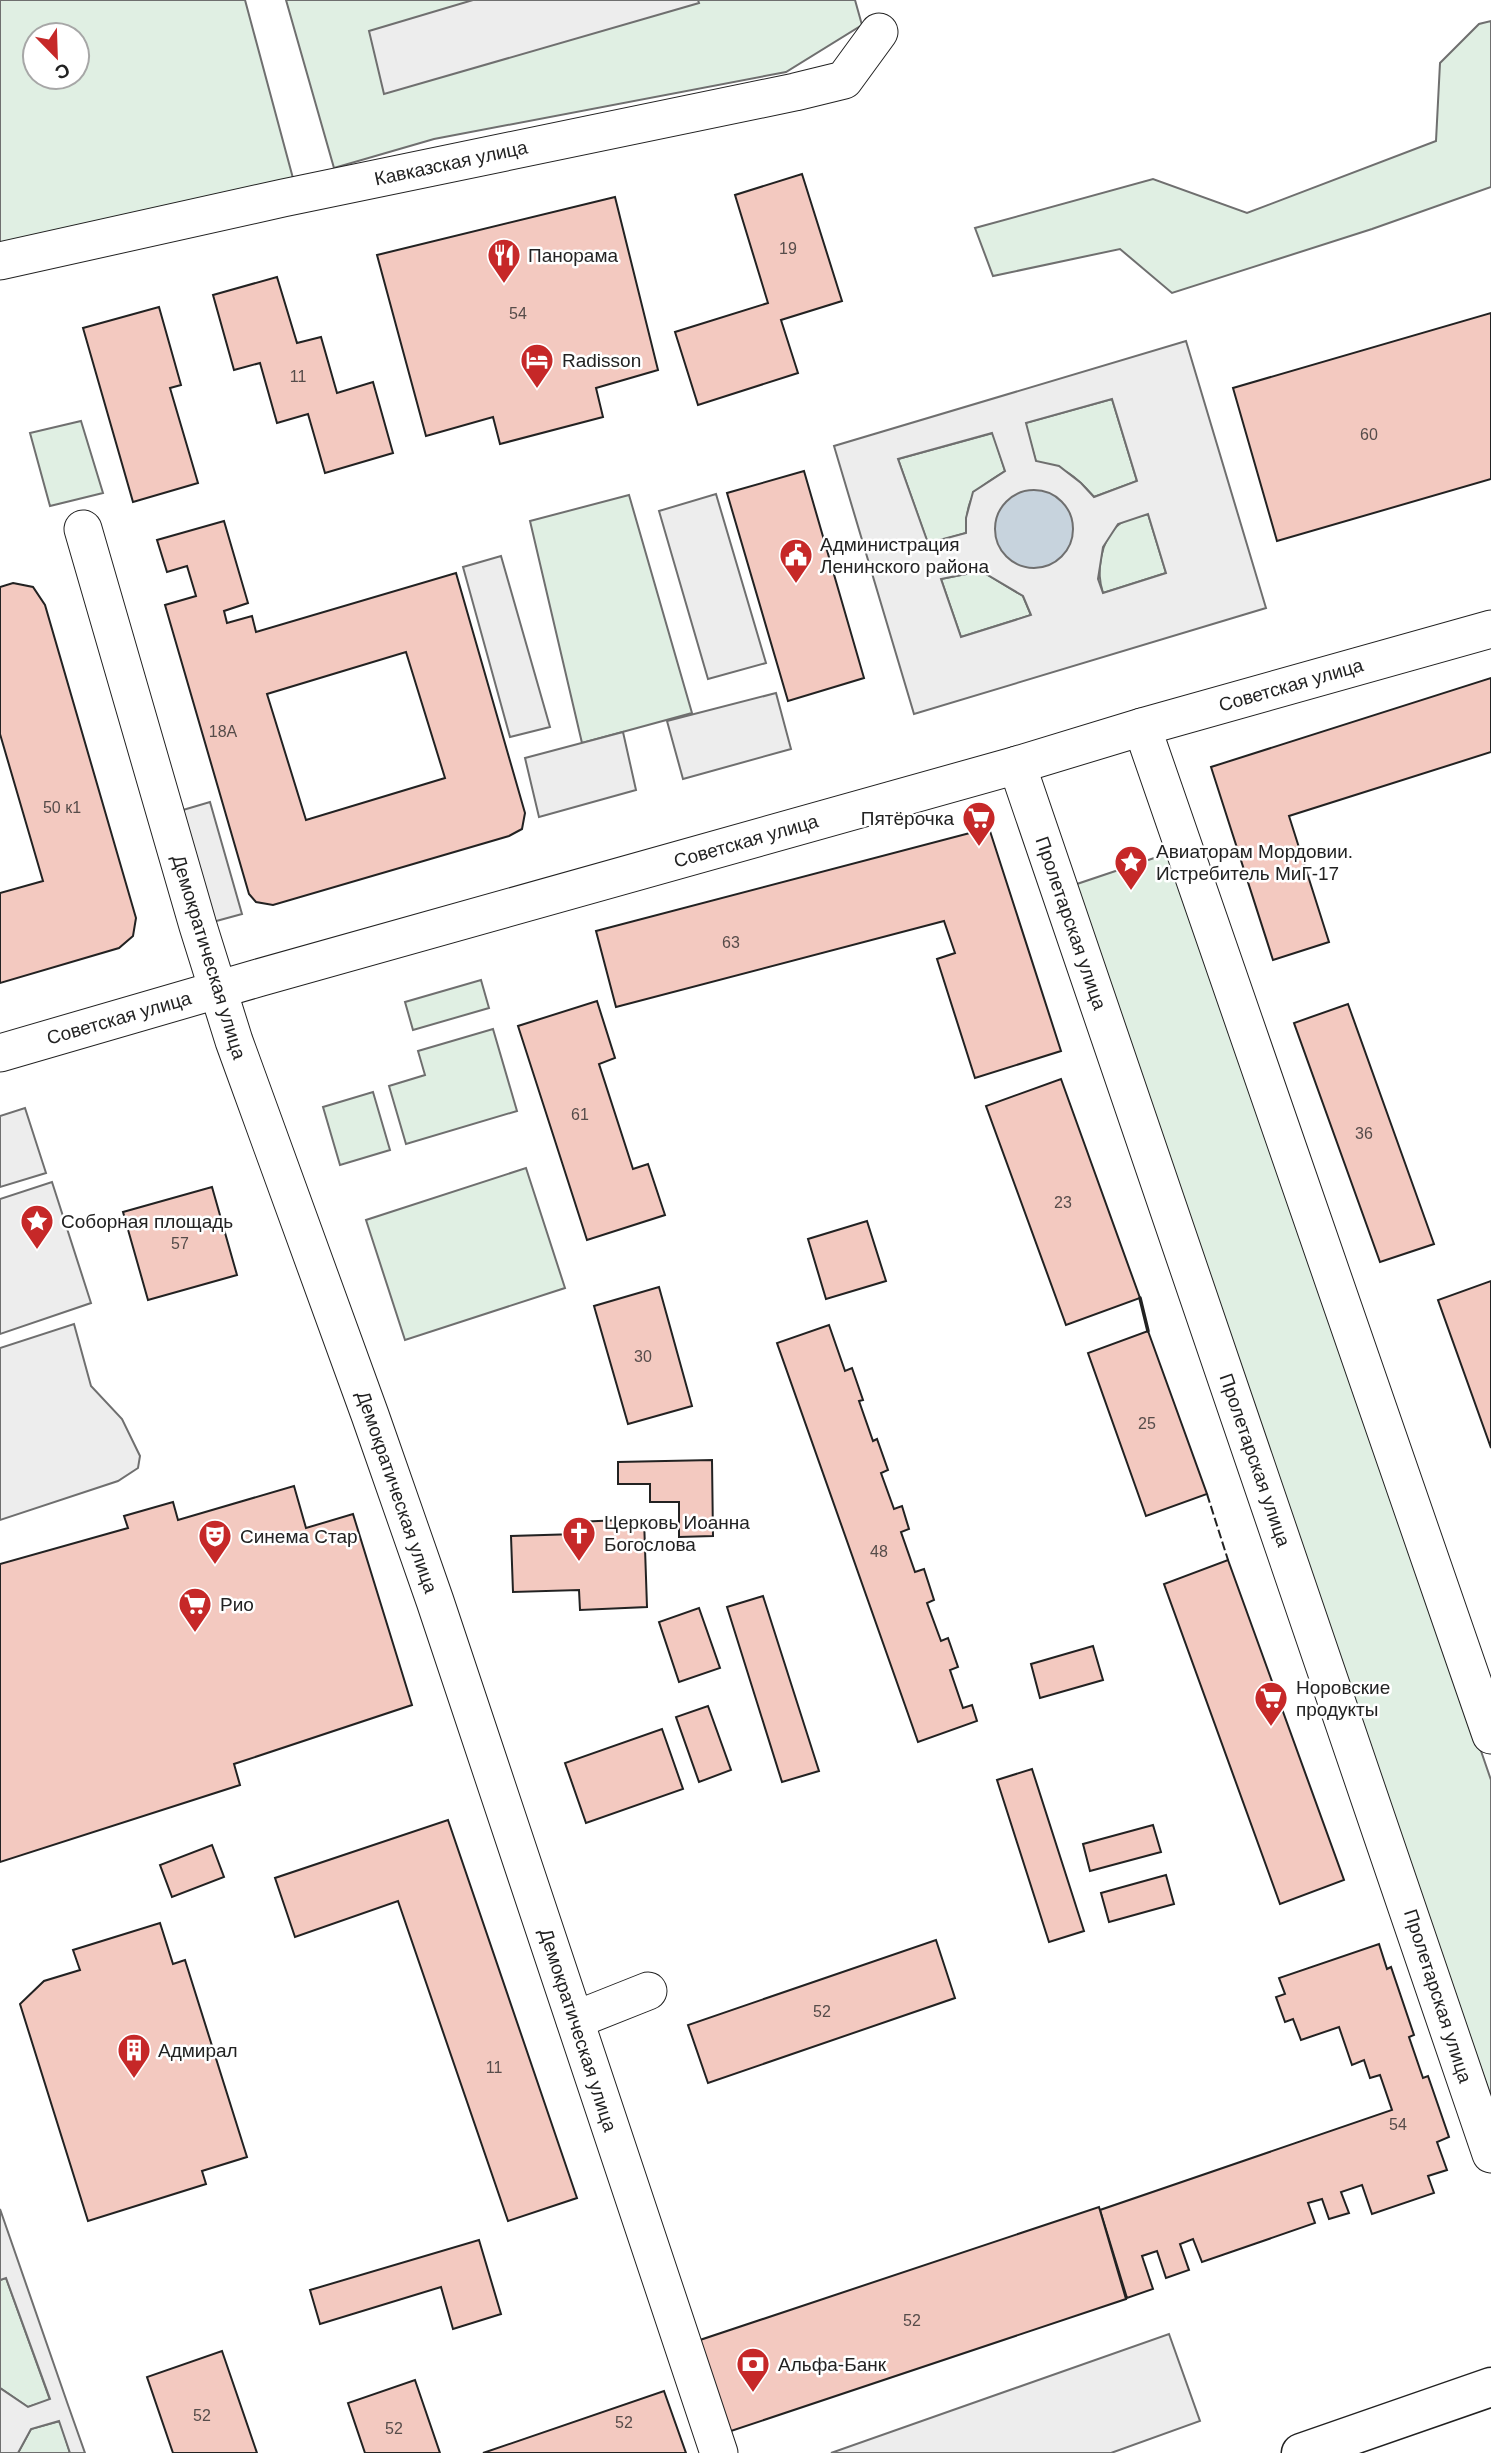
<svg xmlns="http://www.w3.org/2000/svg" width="1491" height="2453" viewBox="0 0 1491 2453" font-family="Arial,sans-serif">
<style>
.green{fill:#e0efe3;stroke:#6f6f6f;stroke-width:2;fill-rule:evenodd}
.parking{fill:#ededed;stroke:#6f6f6f;stroke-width:2;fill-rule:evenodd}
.water{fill:#c7d3dd;stroke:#6f6f6f;stroke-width:2}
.building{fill:#f3c9c0;stroke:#222;stroke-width:2;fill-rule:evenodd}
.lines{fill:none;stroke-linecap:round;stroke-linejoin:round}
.minor-casing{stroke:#222;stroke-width:39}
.major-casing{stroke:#222;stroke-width:41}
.minor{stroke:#fff;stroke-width:37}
.major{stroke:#fff;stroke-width:38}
.fence{stroke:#222;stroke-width:2;stroke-dasharray:9 3.5;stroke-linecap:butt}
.wall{stroke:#222;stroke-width:3.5}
.labels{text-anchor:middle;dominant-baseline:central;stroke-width:5;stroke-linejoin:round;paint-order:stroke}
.number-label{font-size:16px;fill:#564c4a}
.street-label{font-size:19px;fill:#222;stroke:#fff}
.poi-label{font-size:19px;fill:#222;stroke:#fff;text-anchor:start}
</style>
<rect width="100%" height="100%" fill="#fff"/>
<g class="green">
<path d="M0,0h245l49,182 -294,65zM35,35h42v42h-42z"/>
<polygon points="286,0 855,0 862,25 786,72 434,139 334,168"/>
<polygon points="1491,21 1491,187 1372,229 1172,293 1120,249 993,276 975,228 1153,179 1247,213 1436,141 1440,63 1479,24"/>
<path d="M1112,399l25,82 -43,16c-20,-23 -29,-29 -58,-35l-11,-39z"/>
<polygon points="81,421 103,493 50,506 30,433"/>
<path d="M993,433l12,38c-30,20 -39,22 -39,62l-38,11 -30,-85z"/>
<polygon points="629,495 692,713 582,743 530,521"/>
<path d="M1148,514l18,59 -63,20c-7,-21 -3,-51 14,-67 6,-7 22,-9 31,-12z"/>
<polygon points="981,571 1023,596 1031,615 961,637 941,579"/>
<polygon points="1172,852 1491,1780 1491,2098 1074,885"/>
<polygon points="481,980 489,1008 413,1030 405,1002"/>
<polygon points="493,1029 517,1111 406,1144 389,1086 425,1075 418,1051"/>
<polygon points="373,1092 390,1150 340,1165 323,1107"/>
<polygon points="526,1168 565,1288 405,1340 366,1220"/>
<polygon points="6,2278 50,2400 28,2407 0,2388 0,2280"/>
<polygon points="60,2421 70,2453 18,2453 31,2429"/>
</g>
<g class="parking">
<polygon points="473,0 698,0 699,3 384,94 369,31"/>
<path d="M1186,341l80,267 -352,106 -80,-268zM1112,399l25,82 -43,16 -13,-14 -22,-17 -23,-5 -10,-38zM992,433l13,38 -32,21 -7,26v15l-38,10 -30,-84zM1148,514l18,59 -63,20 -5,-14 5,-32 15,-23zM981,571l42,25 8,19 -70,22 -20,-58z"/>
<polygon points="716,494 766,663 708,679 659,511"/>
<polygon points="501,556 550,727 510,737 463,567"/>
<polygon points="776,693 791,749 683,779 667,721"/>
<polygon points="623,732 636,790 539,817 525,758"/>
<polygon points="210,802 242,914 198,926 166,815"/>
<polygon points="25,1108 46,1173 0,1187 0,1116"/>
<polygon points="52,1182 91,1303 0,1334 0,1199"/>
<polygon points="74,1324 91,1386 122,1419 140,1456 138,1468 118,1481 0,1520 0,1348"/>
<polygon points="0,2209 68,2405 85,2453 70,2453 59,2421 31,2429 18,2453 0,2453 0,2388 28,2407 50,2399 6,2278 0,2280"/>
<polygon points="1169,2334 1200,2421 1111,2453 831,2453"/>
</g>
<circle class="water" cx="1034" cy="529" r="39"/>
<g class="building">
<polygon points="802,174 842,301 781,320 798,373 698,405 675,332 768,303 735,195"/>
<polygon points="615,197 658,370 596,388 603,417 500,444 493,417 426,436 377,255"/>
<polygon points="277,277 297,343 321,337 337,393 373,382 393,453 325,473 308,414 277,423 260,363 234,370 213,295"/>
<polygon points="159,307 181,385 170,388 198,483 133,502 83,328"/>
<polygon points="1491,313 1491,479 1277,541 1233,388"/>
<polygon points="804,471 864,678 788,701 727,493"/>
<path d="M224,521l24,82 -24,8 3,12 25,-7 4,16 200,-59 69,240 -3,16 -13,7 -236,69 -17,-3 -7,-8 -84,-289 31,-9 -9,-30 -20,6 -10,-32zM406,652l39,126 -139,42 -39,-126z"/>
<polygon points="13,583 33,587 45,605 136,918 133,936 119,948 0,983 0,893 43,881 0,734 0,587"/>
<polygon points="1491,678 1491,752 1289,816 1329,942 1273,960 1211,767"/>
<polygon points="989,828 1061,1051 975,1078 937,959 955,953 944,921 616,1007 596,931"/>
<polygon points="597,1001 615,1058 599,1064 633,1169 648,1164 665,1215 587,1240 518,1026"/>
<polygon points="1348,1004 1434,1244 1380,1262 1294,1023"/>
<polygon points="1061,1079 1140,1298 1066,1325 986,1106"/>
<polygon points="212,1187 237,1275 148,1300 123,1212"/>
<polygon points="867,1221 886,1281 826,1299 808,1239"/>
<polygon points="1491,1281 1491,1448 1438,1300"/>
<polygon points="659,1287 692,1406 628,1424 594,1306"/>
<polygon points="829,1325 845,1371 852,1368 863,1400 859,1401 873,1441 877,1439 888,1470 881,1473 894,1509 902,1506 909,1529 901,1532 915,1572 924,1569 934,1600 927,1603 941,1641 948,1638 958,1667 950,1670 963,1708 972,1705 977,1721 918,1742 777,1343"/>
<polygon points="1148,1331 1207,1494 1146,1516 1088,1353"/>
<polygon points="712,1460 713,1536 679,1537 679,1502 650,1502 650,1484 618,1484 618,1462"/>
<polygon points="294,1486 306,1528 353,1514 412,1705 234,1764 240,1785 0,1862 0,1564 128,1528 124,1516 173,1502 178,1520"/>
<polygon points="644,1519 647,1607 580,1610 579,1590 513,1592 511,1536 577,1534 576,1522"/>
<polygon points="1228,1560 1344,1880 1280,1904 1164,1584"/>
<polygon points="763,1596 819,1771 782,1782 727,1607"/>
<polygon points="699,1608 720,1668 679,1682 659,1622"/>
<polygon points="1093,1646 1103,1680 1040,1698 1031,1664"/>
<polygon points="708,1706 731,1770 699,1782 676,1717"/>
<polygon points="662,1729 683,1789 586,1823 565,1763"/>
<polygon points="1032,1769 1084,1931 1049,1942 997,1780"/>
<polygon points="448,1820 577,2198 508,2221 398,1901 295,1937 275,1878"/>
<polygon points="1153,1825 1161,1852 1090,1871 1083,1844"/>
<polygon points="212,1845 224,1877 172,1897 160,1865"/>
<polygon points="1166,1875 1174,1904 1109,1922 1101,1893"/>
<polygon points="160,1923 173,1964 185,1960 247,2157 202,2171 206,2184 88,2221 20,2004 44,1981 80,1970 73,1950"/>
<polygon points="936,1940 955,1998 708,2083 688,2025"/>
<polygon points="1379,1944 1387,1969 1391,1967 1414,2035 1409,2037 1423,2078 1428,2076 1449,2137 1437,2142 1447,2170 1428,2176 1434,2193 1372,2214 1362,2185 1341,2192 1349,2213 1329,2219 1322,2199 1308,2203 1315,2223 1202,2262 1193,2239 1180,2244 1189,2270 1166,2278 1157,2251 1142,2256 1153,2289 1127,2298 1100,2210 1392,2110 1380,2075 1370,2078 1364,2060 1352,2065 1339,2027 1301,2040 1293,2019 1285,2022 1276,1997 1285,1994 1279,1978"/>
<polygon points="1099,2207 1126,2299 728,2432 697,2341"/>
<polygon points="479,2240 501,2314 453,2329 441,2287 320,2324 310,2290"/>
<polygon points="222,2351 257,2453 173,2453 147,2377"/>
<polygon points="415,2380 440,2453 365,2453 348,2403"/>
<polygon points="664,2391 686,2453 483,2453"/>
</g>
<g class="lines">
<defs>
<g id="minor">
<polyline points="0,261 283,198 795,92 844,80 879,32"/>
<polyline points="83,529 198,926 234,1041 370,1415 435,1601 719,2453"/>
<polyline points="1142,727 1491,1735"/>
<polyline points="1017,765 1491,2154"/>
<polyline points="0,1053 258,978 1017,765 1142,727 1491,629"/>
<polyline points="575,2020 648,1991"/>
</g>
<polyline id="major" points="1301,2453 1491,2387"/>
</defs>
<use href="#minor" class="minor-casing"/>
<use href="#major" class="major-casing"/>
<use href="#minor" class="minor"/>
<use href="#major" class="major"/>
<polyline class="fence" points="1207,1494 1228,1560"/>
<polyline class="wall" points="1140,1298 1148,1331"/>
</g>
<defs>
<symbol id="restaurant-pin" viewBox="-11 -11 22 30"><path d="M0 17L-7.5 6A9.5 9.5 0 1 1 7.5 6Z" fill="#c62828" stroke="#fff"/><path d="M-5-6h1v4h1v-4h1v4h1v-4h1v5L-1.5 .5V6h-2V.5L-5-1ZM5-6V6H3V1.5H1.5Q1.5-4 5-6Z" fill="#fff"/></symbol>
<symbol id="hotel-pin" viewBox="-11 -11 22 30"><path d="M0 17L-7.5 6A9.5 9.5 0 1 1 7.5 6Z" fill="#c62828" stroke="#fff"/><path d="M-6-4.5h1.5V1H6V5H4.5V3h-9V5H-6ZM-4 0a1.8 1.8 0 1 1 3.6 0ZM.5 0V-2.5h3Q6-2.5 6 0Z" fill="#fff"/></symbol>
<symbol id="civic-pin" viewBox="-11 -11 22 30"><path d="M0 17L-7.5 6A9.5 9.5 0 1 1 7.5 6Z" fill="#c62828" stroke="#fff"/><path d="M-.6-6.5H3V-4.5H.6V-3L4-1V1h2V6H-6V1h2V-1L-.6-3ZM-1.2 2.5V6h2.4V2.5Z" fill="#fff"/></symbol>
<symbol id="supermarket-pin" viewBox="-11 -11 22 30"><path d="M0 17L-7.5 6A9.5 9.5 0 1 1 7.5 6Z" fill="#c62828" stroke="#fff"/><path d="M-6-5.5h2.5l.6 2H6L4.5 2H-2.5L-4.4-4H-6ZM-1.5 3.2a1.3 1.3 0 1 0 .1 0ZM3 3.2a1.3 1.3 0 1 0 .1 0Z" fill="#fff"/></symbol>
<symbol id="sight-pin" viewBox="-11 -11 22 30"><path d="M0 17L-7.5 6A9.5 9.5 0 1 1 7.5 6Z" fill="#c62828" stroke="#fff"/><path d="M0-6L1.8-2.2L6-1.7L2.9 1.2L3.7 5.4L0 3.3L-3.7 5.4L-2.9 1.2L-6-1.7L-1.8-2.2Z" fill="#fff"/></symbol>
<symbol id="church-pin" viewBox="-11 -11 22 30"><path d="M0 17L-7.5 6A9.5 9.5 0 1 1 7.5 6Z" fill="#c62828" stroke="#fff"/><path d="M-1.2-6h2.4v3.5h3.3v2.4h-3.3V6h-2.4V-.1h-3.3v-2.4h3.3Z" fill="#fff"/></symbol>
<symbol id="theatre-pin" viewBox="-11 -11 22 30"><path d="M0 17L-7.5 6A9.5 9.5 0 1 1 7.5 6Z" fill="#c62828" stroke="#fff"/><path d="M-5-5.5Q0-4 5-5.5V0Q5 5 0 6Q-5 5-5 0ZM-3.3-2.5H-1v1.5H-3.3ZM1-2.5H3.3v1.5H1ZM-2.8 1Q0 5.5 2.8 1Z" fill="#fff"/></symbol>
<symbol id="building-pin" viewBox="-11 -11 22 30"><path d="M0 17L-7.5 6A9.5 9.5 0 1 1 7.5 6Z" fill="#c62828" stroke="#fff"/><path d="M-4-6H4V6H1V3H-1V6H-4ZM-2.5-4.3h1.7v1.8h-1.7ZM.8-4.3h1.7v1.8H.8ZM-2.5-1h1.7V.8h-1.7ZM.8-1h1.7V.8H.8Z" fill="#fff"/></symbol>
<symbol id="bank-pin" viewBox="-11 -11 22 30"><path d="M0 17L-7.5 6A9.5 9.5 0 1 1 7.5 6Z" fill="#c62828" stroke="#fff"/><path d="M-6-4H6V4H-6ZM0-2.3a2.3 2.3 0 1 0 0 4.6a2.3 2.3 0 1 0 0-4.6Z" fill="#fff"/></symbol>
</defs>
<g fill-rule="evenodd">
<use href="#restaurant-pin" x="485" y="236" width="38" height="52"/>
<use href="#hotel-pin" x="518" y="341" width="38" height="52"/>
<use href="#civic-pin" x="777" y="536" width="38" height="52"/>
<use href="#supermarket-pin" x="960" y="799" width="38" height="52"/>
<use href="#sight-pin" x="1112" y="843" width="38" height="52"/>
<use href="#sight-pin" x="18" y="1202" width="38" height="52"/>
<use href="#church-pin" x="560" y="1514" width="38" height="52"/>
<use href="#theatre-pin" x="196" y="1517" width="38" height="52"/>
<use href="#supermarket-pin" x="176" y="1585" width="38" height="52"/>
<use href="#supermarket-pin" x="1252" y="1679" width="38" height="52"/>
<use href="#building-pin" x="115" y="2031" width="38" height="52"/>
<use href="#bank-pin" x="734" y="2345" width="38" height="52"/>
</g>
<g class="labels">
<g class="number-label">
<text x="788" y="248">19</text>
<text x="518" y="313">54</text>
<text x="298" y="376">11</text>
<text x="1369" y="434">60</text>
<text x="223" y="731">18А</text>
<text x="62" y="807">50 к1</text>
<text x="731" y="942">63</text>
<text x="580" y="1114">61</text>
<text x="1364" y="1133">36</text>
<text x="1063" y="1202">23</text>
<text x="180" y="1243">57</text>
<text x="643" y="1356">30</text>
<text x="1147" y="1423">25</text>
<text x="879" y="1551">48</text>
<text x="822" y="2011">52</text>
<text x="494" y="2067">11</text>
<text x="1398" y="2124">54</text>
<text x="912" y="2320">52</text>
<text x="202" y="2415">52</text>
<text x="624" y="2422">52</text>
<text x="394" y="2428">52</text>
</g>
<g class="street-label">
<text transform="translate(451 163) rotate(-12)">Кавказская улица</text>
<text transform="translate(1291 685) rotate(-16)">Советская улица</text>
<text transform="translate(746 841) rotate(-16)">Советская улица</text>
<text transform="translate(1071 923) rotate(71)">Пролетарская улица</text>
<text transform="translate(209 957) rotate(73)">Демократическая улица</text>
<text transform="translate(119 1018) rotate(-16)">Советская улица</text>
<text transform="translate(1255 1460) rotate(71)">Пролетарская улица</text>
<text transform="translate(397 1492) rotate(71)">Демократическая улица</text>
<text transform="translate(1438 1996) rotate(72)">Пролетарская улица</text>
<text transform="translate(578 2030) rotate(72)">Демократическая улица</text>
</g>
<g class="poi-label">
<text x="528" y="255">Панорама</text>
<text x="562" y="360">Radisson</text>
<text x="820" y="544">Администрация<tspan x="820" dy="22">Ленинского района</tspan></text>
<text x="954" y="818" text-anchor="end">Пятёрочка</text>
<text x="1156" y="851">Авиаторам Мордовии.<tspan x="1156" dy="22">Истребитель МиГ-17</tspan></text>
<text x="61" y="1221">Соборная площадь</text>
<text x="604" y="1522">Церковь Иоанна<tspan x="604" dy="22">Богослова</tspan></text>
<text x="240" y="1536">Синема Стар</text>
<text x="220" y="1604">Рио</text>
<text x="1296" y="1687">Норовские<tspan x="1296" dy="22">продукты</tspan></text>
<text x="158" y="2050">Адмирал</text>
<text x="778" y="2364">Альфа-Банк</text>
</g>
</g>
<g transform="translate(56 56) rotate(157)"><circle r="33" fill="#ffffff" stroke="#a7a7a7" stroke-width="2"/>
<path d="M0-5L12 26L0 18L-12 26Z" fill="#c62828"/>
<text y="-10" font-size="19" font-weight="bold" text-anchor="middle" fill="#222222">С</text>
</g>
</svg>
